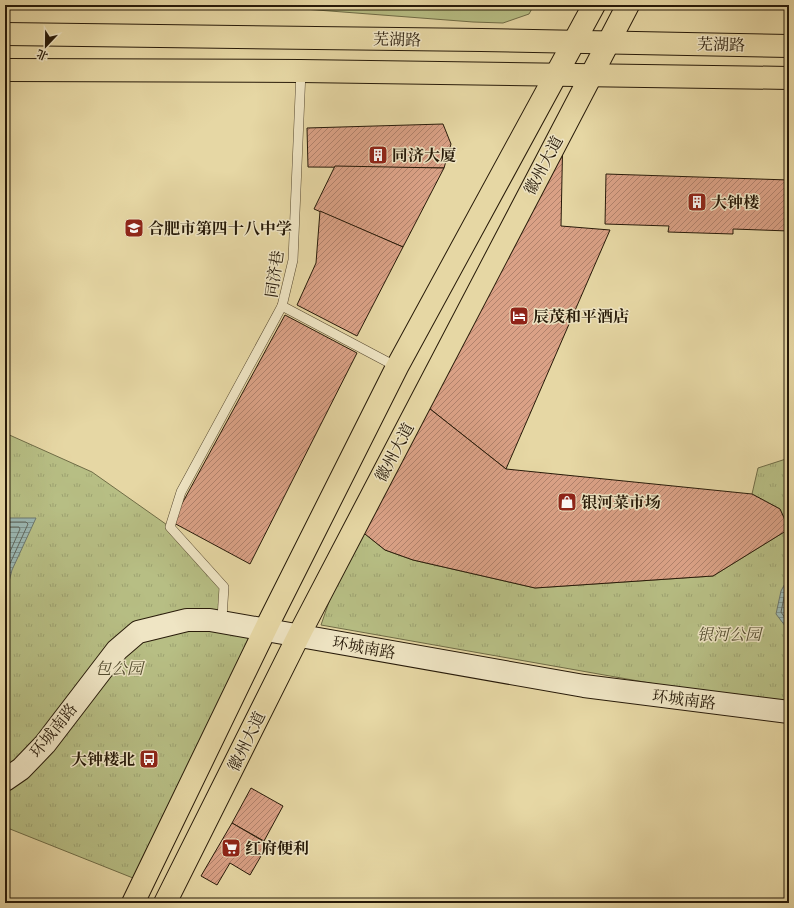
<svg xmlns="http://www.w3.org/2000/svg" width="794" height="908" viewBox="0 0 794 908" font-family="'Gentium Book Plus','Noto Serif SC',serif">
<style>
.park{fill:url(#park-tufts);stroke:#6f6c46}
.garden{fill:#b7be84;stroke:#6f6c46}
.water{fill:url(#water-rules);stroke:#6d786e}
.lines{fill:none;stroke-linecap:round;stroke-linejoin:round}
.shore{stroke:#61685e;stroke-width:1}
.building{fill:url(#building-hatch);stroke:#271a09}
.lane-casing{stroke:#574930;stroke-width:10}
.secondary-casing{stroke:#271a09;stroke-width:24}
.primary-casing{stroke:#271a09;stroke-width:24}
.lane{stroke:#efe5c4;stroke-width:9}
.secondary{stroke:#efe5c4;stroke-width:22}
.primary{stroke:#e6d7a4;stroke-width:22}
.labels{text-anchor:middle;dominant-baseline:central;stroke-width:3;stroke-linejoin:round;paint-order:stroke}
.street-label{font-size:16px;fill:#271a09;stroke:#efe5c4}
.poi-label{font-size:16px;font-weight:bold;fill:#271a09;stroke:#efe5c4;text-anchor:start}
.park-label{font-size:16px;font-style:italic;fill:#524b2e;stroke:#efe5c4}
</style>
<defs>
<pattern id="park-tufts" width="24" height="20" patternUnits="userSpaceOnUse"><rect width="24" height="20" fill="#b7be84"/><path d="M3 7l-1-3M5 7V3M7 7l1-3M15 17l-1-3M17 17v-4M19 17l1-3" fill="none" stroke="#9da371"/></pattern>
<pattern id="water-rules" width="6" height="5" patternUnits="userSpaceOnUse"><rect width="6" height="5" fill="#9bb7b2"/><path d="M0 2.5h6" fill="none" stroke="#7e948f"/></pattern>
<pattern id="building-hatch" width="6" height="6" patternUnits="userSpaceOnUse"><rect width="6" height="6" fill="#daa186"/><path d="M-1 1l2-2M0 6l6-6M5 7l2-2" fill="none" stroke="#b1826c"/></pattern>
</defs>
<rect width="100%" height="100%" fill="#e6d7a4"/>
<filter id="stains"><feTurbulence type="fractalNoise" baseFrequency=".005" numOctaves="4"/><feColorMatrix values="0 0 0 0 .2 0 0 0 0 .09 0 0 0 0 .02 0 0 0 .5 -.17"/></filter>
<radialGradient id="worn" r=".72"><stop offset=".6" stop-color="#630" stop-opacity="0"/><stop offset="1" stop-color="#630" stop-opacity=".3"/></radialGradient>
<g class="park">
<polygon points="5,433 92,472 170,527 224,587 222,618 268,624 143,882 5,827"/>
<polygon points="789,458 789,528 780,509 752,494 758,468"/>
<polygon points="355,526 385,550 413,560 535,588 713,576 789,529 789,704 661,685 321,625"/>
</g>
<polygon class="garden" points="304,5 534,5 529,14 503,23 473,22 304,9"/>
<g class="water">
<polygon points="5,518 36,518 12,570 5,597"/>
<polygon points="789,576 789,631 776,614 781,591"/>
</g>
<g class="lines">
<g class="shore">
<polyline points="5,522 26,522 28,524 8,568 5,580"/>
<polyline points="5,527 19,527 20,529 5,563"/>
<polyline points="789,585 785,593 781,612 789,624"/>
</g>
</g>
<g class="building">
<polygon points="443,124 451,144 444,168 308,167 307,128"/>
<polygon points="563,128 561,226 610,230 506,469 420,401"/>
<polygon points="335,166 444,168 403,247 314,209"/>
<polygon points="606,174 789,180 789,231 733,229 733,234 668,232 669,226 605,224"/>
<polygon points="320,211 403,247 357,336 297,305 316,263"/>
<polygon points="285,315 357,353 250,564 172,522"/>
<polygon points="420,401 506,469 752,494 780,509 789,529 713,576 535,588 413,560 385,550 355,526"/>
<polygon points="251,788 283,806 264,841 232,823"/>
<polygon points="232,823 268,844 250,875 230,863 217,885 201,876"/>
</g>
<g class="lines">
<defs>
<g id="lane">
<polyline points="301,71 293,260 282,306 397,367"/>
<polyline points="222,618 224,587 170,527 181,492 282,306"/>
</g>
<polyline id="secondary" points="5,780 21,769 45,744 117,650 138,632 187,620 210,620 584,686 789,712"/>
<g id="primary">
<polyline points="5,34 481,40 789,46"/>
<polyline points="5,70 301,71 789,78"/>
<polyline points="133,903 268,624 397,367 594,5"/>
<polyline points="165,903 301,631 628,5"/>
</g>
</defs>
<use href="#lane" class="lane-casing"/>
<use href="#secondary" class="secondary-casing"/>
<use href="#primary" class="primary-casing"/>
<use href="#lane" class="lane"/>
<use href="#secondary" class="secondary"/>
<use href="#primary" class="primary"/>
</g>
<defs>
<symbol id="building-square" viewBox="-11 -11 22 22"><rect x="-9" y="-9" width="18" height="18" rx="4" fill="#8f2418" stroke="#efe5c4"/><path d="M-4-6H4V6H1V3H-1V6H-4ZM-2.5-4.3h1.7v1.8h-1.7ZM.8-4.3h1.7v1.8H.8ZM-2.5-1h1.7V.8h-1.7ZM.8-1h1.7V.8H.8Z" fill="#fff"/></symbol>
<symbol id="school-square" viewBox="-11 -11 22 22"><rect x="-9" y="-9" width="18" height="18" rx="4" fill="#8f2418" stroke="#efe5c4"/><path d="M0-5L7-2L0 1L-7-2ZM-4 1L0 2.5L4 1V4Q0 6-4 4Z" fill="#fff"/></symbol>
<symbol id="hotel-square" viewBox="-11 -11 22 22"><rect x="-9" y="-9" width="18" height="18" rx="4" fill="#8f2418" stroke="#efe5c4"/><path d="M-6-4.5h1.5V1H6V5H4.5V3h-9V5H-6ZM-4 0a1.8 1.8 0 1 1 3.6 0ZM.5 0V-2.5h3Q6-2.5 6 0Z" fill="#fff"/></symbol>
<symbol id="shop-square" viewBox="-11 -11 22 22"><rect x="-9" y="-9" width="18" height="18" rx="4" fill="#8f2418" stroke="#efe5c4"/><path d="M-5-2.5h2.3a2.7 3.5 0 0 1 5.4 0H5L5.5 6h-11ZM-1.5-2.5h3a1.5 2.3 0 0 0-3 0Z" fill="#fff"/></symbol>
<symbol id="bus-square" viewBox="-11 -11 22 22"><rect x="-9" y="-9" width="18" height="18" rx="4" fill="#8f2418" stroke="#efe5c4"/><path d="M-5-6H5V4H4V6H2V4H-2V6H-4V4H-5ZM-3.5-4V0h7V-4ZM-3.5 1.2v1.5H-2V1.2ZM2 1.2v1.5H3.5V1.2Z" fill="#fff"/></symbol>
<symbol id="supermarket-square" viewBox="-11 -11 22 22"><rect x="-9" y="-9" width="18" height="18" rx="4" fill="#8f2418" stroke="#efe5c4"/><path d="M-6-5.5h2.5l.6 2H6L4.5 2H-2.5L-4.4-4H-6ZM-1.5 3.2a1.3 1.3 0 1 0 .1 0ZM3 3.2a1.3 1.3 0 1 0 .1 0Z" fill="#fff"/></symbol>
</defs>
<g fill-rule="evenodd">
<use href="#building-square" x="367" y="144" width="22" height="22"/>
<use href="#building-square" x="686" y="191" width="22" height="22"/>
<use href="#school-square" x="123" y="217" width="22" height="22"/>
<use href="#hotel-square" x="508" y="305" width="22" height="22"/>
<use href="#shop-square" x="556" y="491" width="22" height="22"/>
<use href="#bus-square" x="138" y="748" width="22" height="22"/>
<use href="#supermarket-square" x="220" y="837" width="22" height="22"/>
</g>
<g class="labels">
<g class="street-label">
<text transform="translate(397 39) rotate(1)">芜湖路</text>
<text transform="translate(721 44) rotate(1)">芜湖路</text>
<text transform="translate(543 165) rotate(-62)">徽州大道</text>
<text transform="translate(274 274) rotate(-82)">同济巷</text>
<text transform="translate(394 452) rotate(-62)">徽州大道</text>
<text transform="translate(364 647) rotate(10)">环城南路</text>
<text transform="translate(684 699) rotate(7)">环城南路</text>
<text transform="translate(53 730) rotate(-51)">环城南路</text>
<text transform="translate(246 741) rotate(-64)">徽州大道</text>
</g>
<g class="poi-label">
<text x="392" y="155">同济大厦</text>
<text x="711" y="202">大钟楼</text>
<text x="148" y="228">合肥市第四十八中学</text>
<text x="533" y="316">辰茂和平酒店</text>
<text x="581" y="502">银河菜市场</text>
<text x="135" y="759" text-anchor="end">大钟楼北</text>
<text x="245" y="848">红府便利</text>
</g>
<g class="park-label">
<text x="729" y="634">银河公园</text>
<text x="119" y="668">包公园</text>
</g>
</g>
<rect width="794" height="908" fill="none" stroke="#e6d7a4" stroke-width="20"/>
<rect x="6" y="6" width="782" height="896" fill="none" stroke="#271a09" stroke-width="2"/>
<rect x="10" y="10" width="774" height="888" fill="none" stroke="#271a09"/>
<g transform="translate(46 46) rotate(202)" stroke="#efe5c4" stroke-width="3" paint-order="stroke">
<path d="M0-3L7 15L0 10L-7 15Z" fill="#271a09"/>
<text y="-6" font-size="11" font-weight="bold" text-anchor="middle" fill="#271a09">北</text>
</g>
<rect width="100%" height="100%" filter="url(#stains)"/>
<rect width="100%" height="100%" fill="url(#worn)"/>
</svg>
